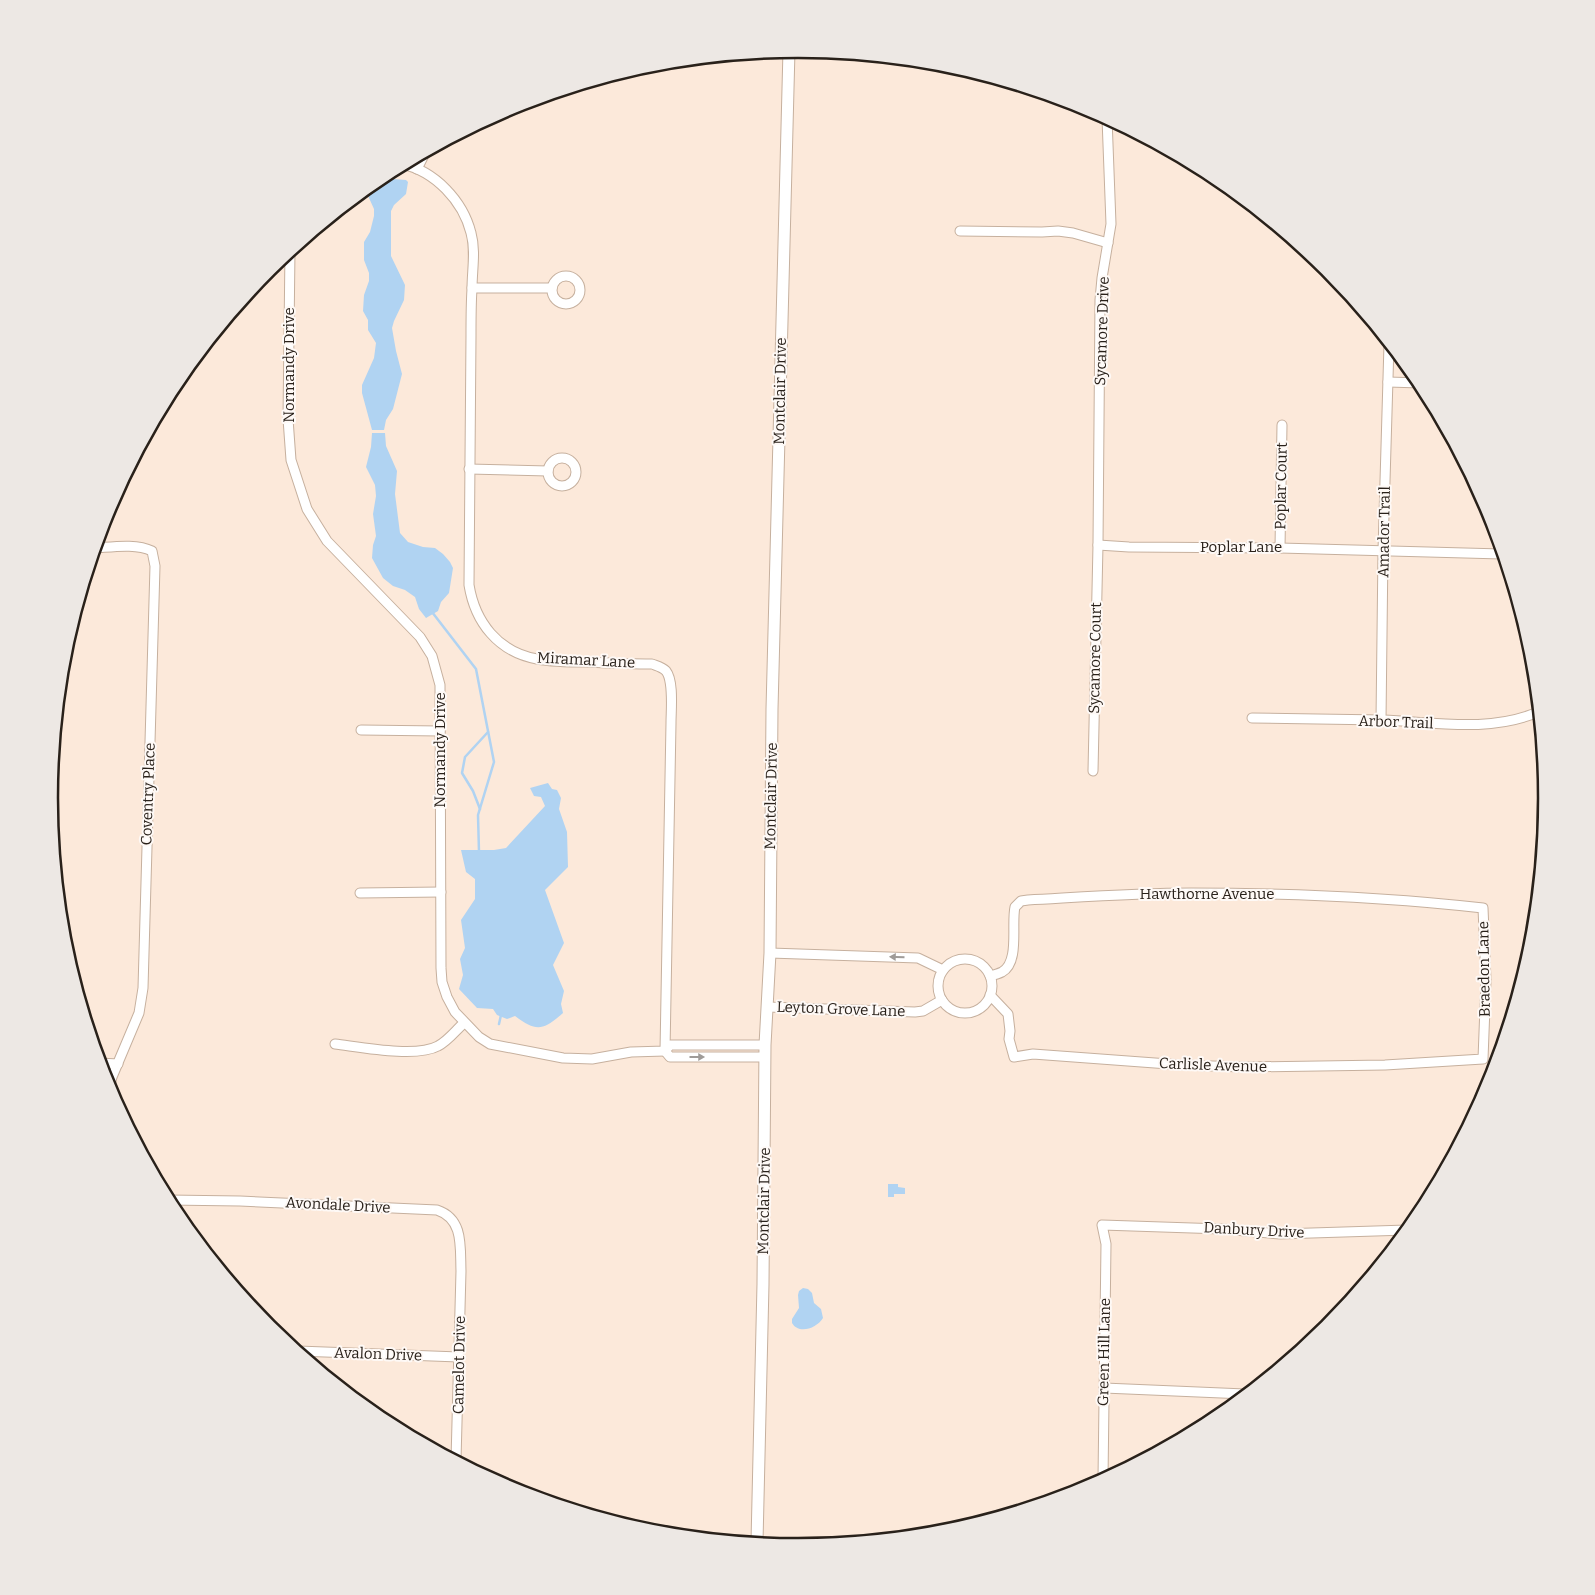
<svg xmlns="http://www.w3.org/2000/svg" width="1595" height="1595" viewBox="0 0 1595 1595" font-family="Bitter,serif">
<style>
.water{fill:#b0d3f2}
.lines{fill:none;stroke-linecap:round;stroke-linejoin:round}
.stream{stroke:#b0d3f2;stroke-width:2.5}
.street-casing{stroke:#c6b09e;stroke-width:11}
.secondary-casing{stroke:#c6b09e;stroke-width:13}
.street{stroke:#fff;stroke-width:9}
.secondary{stroke:#fff;stroke-width:11}
.oneway{fill:#9f9b98}
.labels{text-anchor:middle;dominant-baseline:central;stroke-width:4;stroke-linejoin:round;paint-order:stroke}
.street-label{font-size:15px;fill:#29211a;stroke:#fef9f6}
.rim{fill:none;stroke:#29211a;stroke-width:2.5}
</style>
<rect width="100%" height="100%" fill="#fce9da"/>
<g class="water">
<polygon points="381,175 393,179 406,180 408,182 406,194 394,205 391,211 391,256 405,285 404,300 394,321 392,328 396,351 402,374 393,409 386,420 384,430 372,430 362,393 362,385 374,358 376,343 368,330 368,320 363,311 364,295 369,281 369,273 364,260 364,242 370,232 374,216 374,209 365,189"/>
<polygon points="372,433 385,433 386,446 397,471 395,494 400,533 408,542 423,547 435,548 443,554 450,562 453,568 449,593 441,602 438,611 426,618 419,609 415,597 405,590 393,586 383,578 372,558 373,545 376,536 373,514 376,496 375,485 366,467 371,447"/>
<path d="M548,783l4,6 5,1 4,8 -2,11 8,23 1,35 -23,23 19,53 -11,22 11,26 -3,13 2,9c-21,18 -26,19 -48,3l-8,3 -10,-4 -4,-6 -16,-1 -18,-19 4,-14 -3,-16 5,-11 -4,-28 14,-21v-20l-9,-7 -5,-22h33l12,-2 39,-42 -4,-9 -7,-1 -4,-8z"/>
<polygon points="888,1184 898,1184 898,1187 905,1188 905,1194 894,1194 894,1197 888,1197"/>
<path d="M803,1288l5,1 4,4 2,10 7,6 2,9c-6,10 -24,17 -31,5v-4l7,-11 -1,-13 1,-4z"/>
</g>
<g class="lines">
<g class="stream">
<polyline points="432,612 476,669 494,762 478,815 479,852"/>
<polyline points="480,809 473,791 462,773 465,757 488,732"/>
<polyline points="499,1024 501,1015"/>
</g>
<defs>
<g id="street">
<path d="M402,164c33,7 61,37 69,69 5,18 1,37 1,56 -1,15 -1,30 -1,46 -1,83 -2,166 -2,250 6,37 29,67 68,74 16,3 33,3 49,3 22,1 44,2 66,2 5,2 10,3 14,7 8,10 5,39 5,52l-6,328 5,6h95"/>
<polyline points="417,169 426,151"/>
<polyline points="960,231 1042,232 1058,231 1073,233 1108,243"/>
<polyline points="290,250 288,419 291,460 307,509 327,541 420,637 432,656 440,685 441,968 442,982 447,997 455,1012 479,1037 490,1044 563,1058 592,1059 631,1052 665,1051 670,1045 765,1045"/>
<circle cx="566" cy="290" r="14"/>
<polyline points="472,288 552,288"/>
<polyline points="1388,382 1421,383"/>
<circle cx="562" cy="472" r="14"/>
<polyline points="469,469 548,471"/>
<polyline points="1098,545 1129,547 1280,548 1502,554"/>
<path d="M95,548c17,-1 41,-5 57,3l3,15 -12,422 -4,25 -27,64 -3,12"/>
<polyline points="1280,548 1282,425"/>
<path d="M1252,718c44,1 87,1 131,2 51,2 106,13 155,-8"/>
<polyline points="1381,720 1383,550 1389,344"/>
<polyline points="361,730 440,731"/>
<polyline points="1093,771 1098,545 1100,300 1102,278 1111,224 1107,118"/>
<polyline points="360,893 441,892"/>
<polyline points="770,953 918,958 943,970"/>
<circle cx="965" cy="986" r="27"/>
<path d="M990,976c4,-1 8,-2 12,-4 18,-10 9,-48 13,-65l6,-6 7,-1c55,-3 109,-7 163,-7 98,0 195,4 292,15l3,72 -3,79 -98,6 -141,2 -62,-2 -149,-11 -19,3 -5,-18 1,-8 -2,-17 -18,-19"/>
<polyline points="767,1007 915,1012 923,1011 942,1000"/>
<path d="M335,1044c25,3 81,14 103,2 10,-5 18,-16 26,-23"/>
<polyline points="99,1063 118,1064"/>
<path d="M168,1200l72,1 197,9c27,9 23,37 24,61l-5,189"/>
<polyline points="298,1351 459,1357"/>
<polyline points="1104,1388 1245,1394"/>
<polyline points="1103,1479 1106,1244 1102,1225 1222,1229 1280,1234 1407,1230"/>
</g>
<polyline id="secondary" points="757,1542 763,1284 765,1045 770,953 772,709 789,50"/>
</defs>
<use href="#street" class="street-casing"/>
<use href="#secondary" class="secondary-casing"/>
<use href="#street" class="street"/>
<use href="#secondary" class="secondary"/>
</g>
<defs><path id="oneway-solid" d="M-6-.8H1V-3.2L6.5 0L1 3.2V.8H-6Z" transform="scale(1.25)"/></defs>
<g class="oneway">
<use href="#oneway-solid" transform="translate(897 957) rotate(-178)"/>
<use href="#oneway-solid" transform="translate(697 1057)"/>
</g>
<g class="labels">
<g class="street-label">
<text transform="translate(1102 331) rotate(-88)">Sycamore Drive</text>
<text transform="translate(289 365) rotate(-90)">Normandy Drive</text>
<text transform="translate(780 391) rotate(-89)">Montclair Drive</text>
<text transform="translate(1281 486) rotate(-89)">Poplar Court</text>
<text transform="translate(1384 532) rotate(-89)">Amador Trail</text>
<text x="1241" y="547">Poplar Lane</text>
<text transform="translate(1095 658) rotate(-89)">Sycamore Court</text>
<text transform="translate(586 660) rotate(3)">Miramar Lane</text>
<text transform="translate(1396 722) rotate(2)">Arbor Trail</text>
<text transform="translate(440 750) rotate(-90)">Normandy Drive</text>
<text transform="translate(148 794) rotate(-88)">Coventry Place</text>
<text transform="translate(771 796) rotate(-89)">Montclair Drive</text>
<text x="1207" y="894">Hawthorne Avenue</text>
<text transform="translate(1484 969) rotate(-91)">Braedon Lane</text>
<text transform="translate(841 1009) rotate(2)">Leyton Grove Lane</text>
<text transform="translate(1213 1065) rotate(2)">Carlisle Avenue</text>
<text transform="translate(764 1201) rotate(-89)">Montclair Drive</text>
<text transform="translate(338 1205) rotate(3)">Avondale Drive</text>
<text transform="translate(1254 1230) rotate(3)">Danbury Drive</text>
<text transform="translate(1104 1352) rotate(-89)">Green Hill Lane</text>
<text transform="translate(378 1354) rotate(2)">Avalon Drive</text>
<text transform="translate(459 1365) rotate(-89)">Camelot Drive</text>
</g>
</g>
<path d="M0 0H1595V1595H0ZM58 798a740 740 0 1 1 1480 0a740 740 0 1 1-1480 0Z" fill="#ede8e4" fill-rule="evenodd"/>
<path class="rim" d="M58 798a740 740 0 1 1 1480 0a740 740 0 1 1-1480 0Z"/>
</svg>
